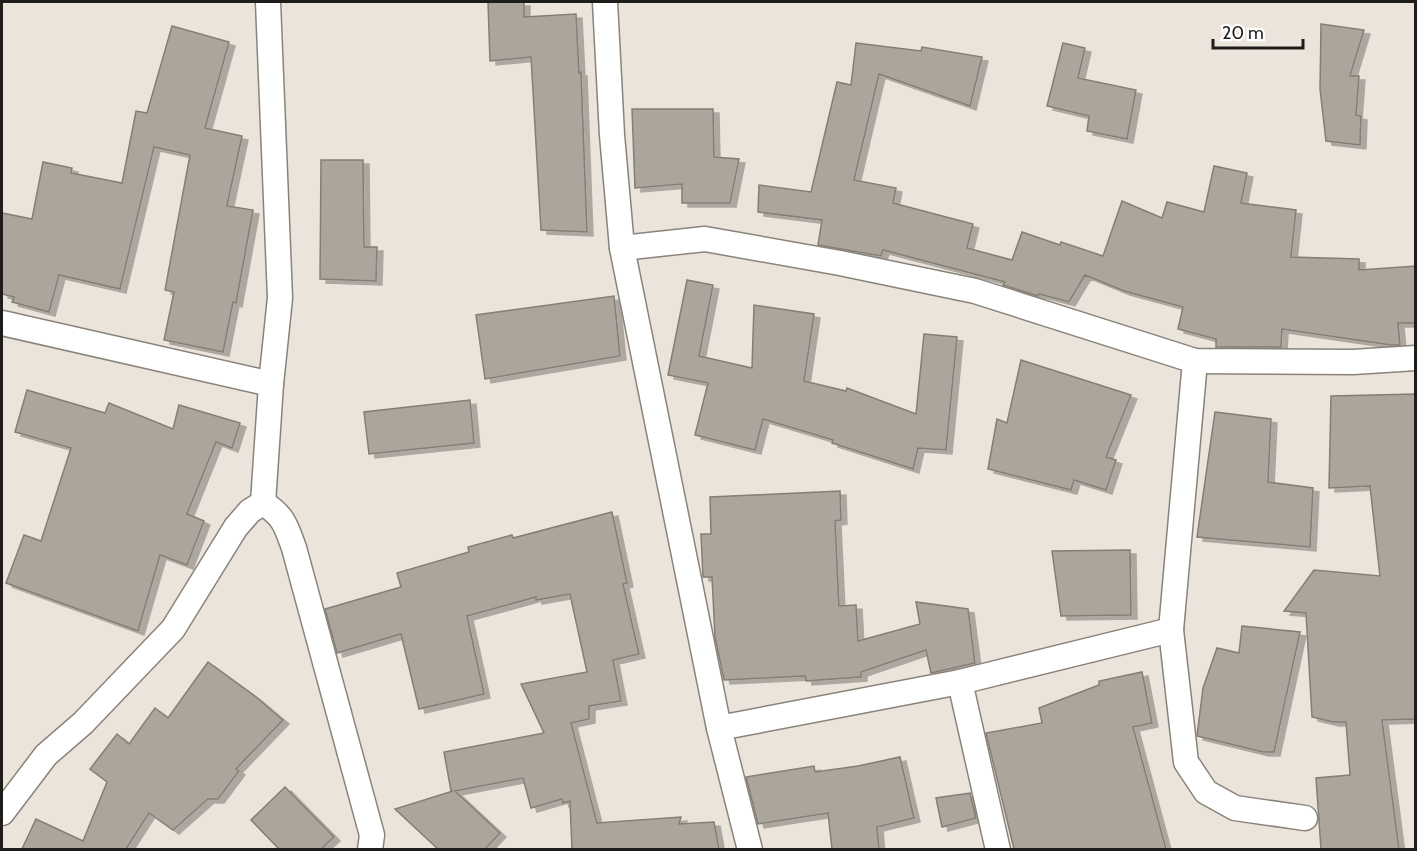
<svg xmlns="http://www.w3.org/2000/svg" width="1417" height="851" viewBox="0 0 1417 851" font-family="Cabin,sans-serif">
<style>
.building{fill:#aba59b;stroke:#847e75;stroke-width:1.5;filter:url(#shadow)}
.lines{fill:none;stroke-linecap:round;stroke-linejoin:round}
.street-casing{stroke:#89837a;stroke-width:27}
.street{stroke:#fff;stroke-width:24}
</style>
<defs>
<filter id="shadow"><feDropShadow dx="6" dy="4" stdDeviation="0" flood-color="#0004"/></filter>
</defs>
<rect width="100%" height="100%" fill="#ebe4da"/>
<g class="building">
<polygon points="488,2 524,2 524,17 576,14 579,73 581,72 587,232 541,230 531,57 490,61"/>
<polygon points="1321,24 1364,30 1350,76 1359,76 1356,115 1361,116 1360,145 1326,141 1320,89"/>
<polygon points="172,26 229,42 205,128 242,136 227,206 253,210 236,303 233,302 223,352 164,340 174,292 165,290 190,155 154,147 120,289 59,275 49,312 12,302 14,297 2,294 2,213 32,219 43,162 72,168 71,173 122,183 136,111 147,113"/>
<polygon points="856,43 921,51 922,47 982,57 970,106 879,74 854,180 896,188 893,203 973,224 967,248 1012,260 1022,232 1060,245 1061,242 1103,256 1122,201 1162,218 1167,202 1204,212 1214,166 1247,173 1241,203 1296,210 1291,257 1359,259 1359,270 1416,266 1416,323 1398,323 1400,345 1391,345 1282,329 1281,347 1216,347 1216,339 1178,329 1183,307 1124,291 1085,275 1069,302 1039,294 1038,296 1003,285 1005,282 883,250 881,256 818,245 822,220 758,212 759,185 811,192 837,82 851,85"/>
<polygon points="1063,43 1085,48 1078,78 1136,90 1127,139 1087,131 1089,116 1047,106"/>
<polygon points="632,109 713,109 714,157 739,159 730,203 682,203 682,184 635,188"/>
<polygon points="321,160 363,160 364,247 377,247 376,281 320,279"/>
<polygon points="687,280 713,285 699,356 752,368 754,305 814,314 804,381 846,391 847,388 916,414 924,334 957,337 946,450 918,448 913,469 832,443 833,440 763,419 755,450 695,435 708,383 668,375"/>
<polygon points="614,296 620,356 485,379 476,315"/>
<polygon points="1021,360 1131,395 1106,457 1116,460 1106,490 1074,480 1071,490 988,469 997,419 1007,423"/>
<polygon points="27,390 105,413 109,403 173,429 179,405 240,423 232,448 216,442 187,514 204,521 187,565 160,555 138,631 6,583 24,535 41,541 71,448 15,432"/>
<polygon points="1416,394 1416,719 1382,720 1399,849 1321,849 1316,778 1350,775 1346,722 1333,722 1312,717 1306,613 1284,611 1314,570 1380,576 1370,486 1329,488 1331,396"/>
<polygon points="470,400 474,443 369,454 364,412"/>
<polygon points="1215,412 1271,419 1268,482 1313,488 1310,547 1197,537"/>
<polygon points="840,491 841,520 835,521 839,606 856,605 858,641 920,624 916,602 968,609 975,663 931,673 926,650 861,672 861,677 806,681 805,676 724,680 715,637 712,577 703,577 701,534 711,534 710,497"/>
<polygon points="612,512 627,583 623,584 639,654 613,660 621,701 589,706 589,719 571,723 597,823 681,817 679,824 714,822 719,849 572,849 570,801 563,803 562,799 531,808 523,778 455,791 500,833 485,849 438,849 395,809 453,791 451,791 444,752 544,733 521,684 587,672 570,594 536,600 536,597 467,616 484,694 419,709 401,634 337,653 325,609 401,587 397,573 469,552 468,547 512,535 513,538"/>
<polygon points="1130,550 1131,615 1061,616 1052,551"/>
<polygon points="1242,626 1300,632 1274,752 1263,752 1197,736 1203,688 1217,648 1239,653"/>
<polygon points="208,662 256,697 283,720 236,769 239,771 218,799 208,799 173,830 149,813 126,849 22,849 36,819 83,841 107,782 90,769 117,734 129,744 155,708 168,718"/>
<polygon points="1142,672 1152,723 1133,727 1166,849 1014,849 986,733 1042,723 1039,708 1099,685 1099,681"/>
<polygon points="900,757 914,818 877,827 879,849 832,849 828,813 758,824 746,777 814,766 815,772 858,766"/>
<polygon points="285,787 334,837 321,849 279,849 251,820"/>
<polygon points="970,793 976,818 942,827 936,798"/>
</g>
<g class="lines">
<defs>
<g id="street">
<polyline points="605,2 612,135 622,248 719,728 750,850"/>
<polyline points="622,248 705,239 840,263 975,291 1195,361 1353,362 1416,358"/>
<polyline points="2,323 271,384"/>
<polyline points="1195,361 1171,630 1186,762 1206,792 1235,808 1305,818"/>
<path d="M263,503c21,13 23,23 31,45l78,287 -2,15"/>
<polyline points="960,682 998,850"/>
<polyline points="719,728 960,682 1171,630"/>
<polyline points="2,813 46,755 83,723 173,629 236,527 250,511 263,503 271,384 280,298 268,2"/>
</g>
</defs>
<use href="#street" class="street-casing"/>
<use href="#street" class="street"/>
</g>
<rect width="1417" height="851" fill="none" stroke="#1f1d19" stroke-width="6"/>
<path d="M1213 39v9h90v-9" fill="none" stroke="#1f1d19" stroke-width="3"/>
<text x="1222" y="39" font-size="18" fill="#1f1d19" stroke="#ffffff" stroke-width="4.5" paint-order="stroke">20 m</text>
</svg>
